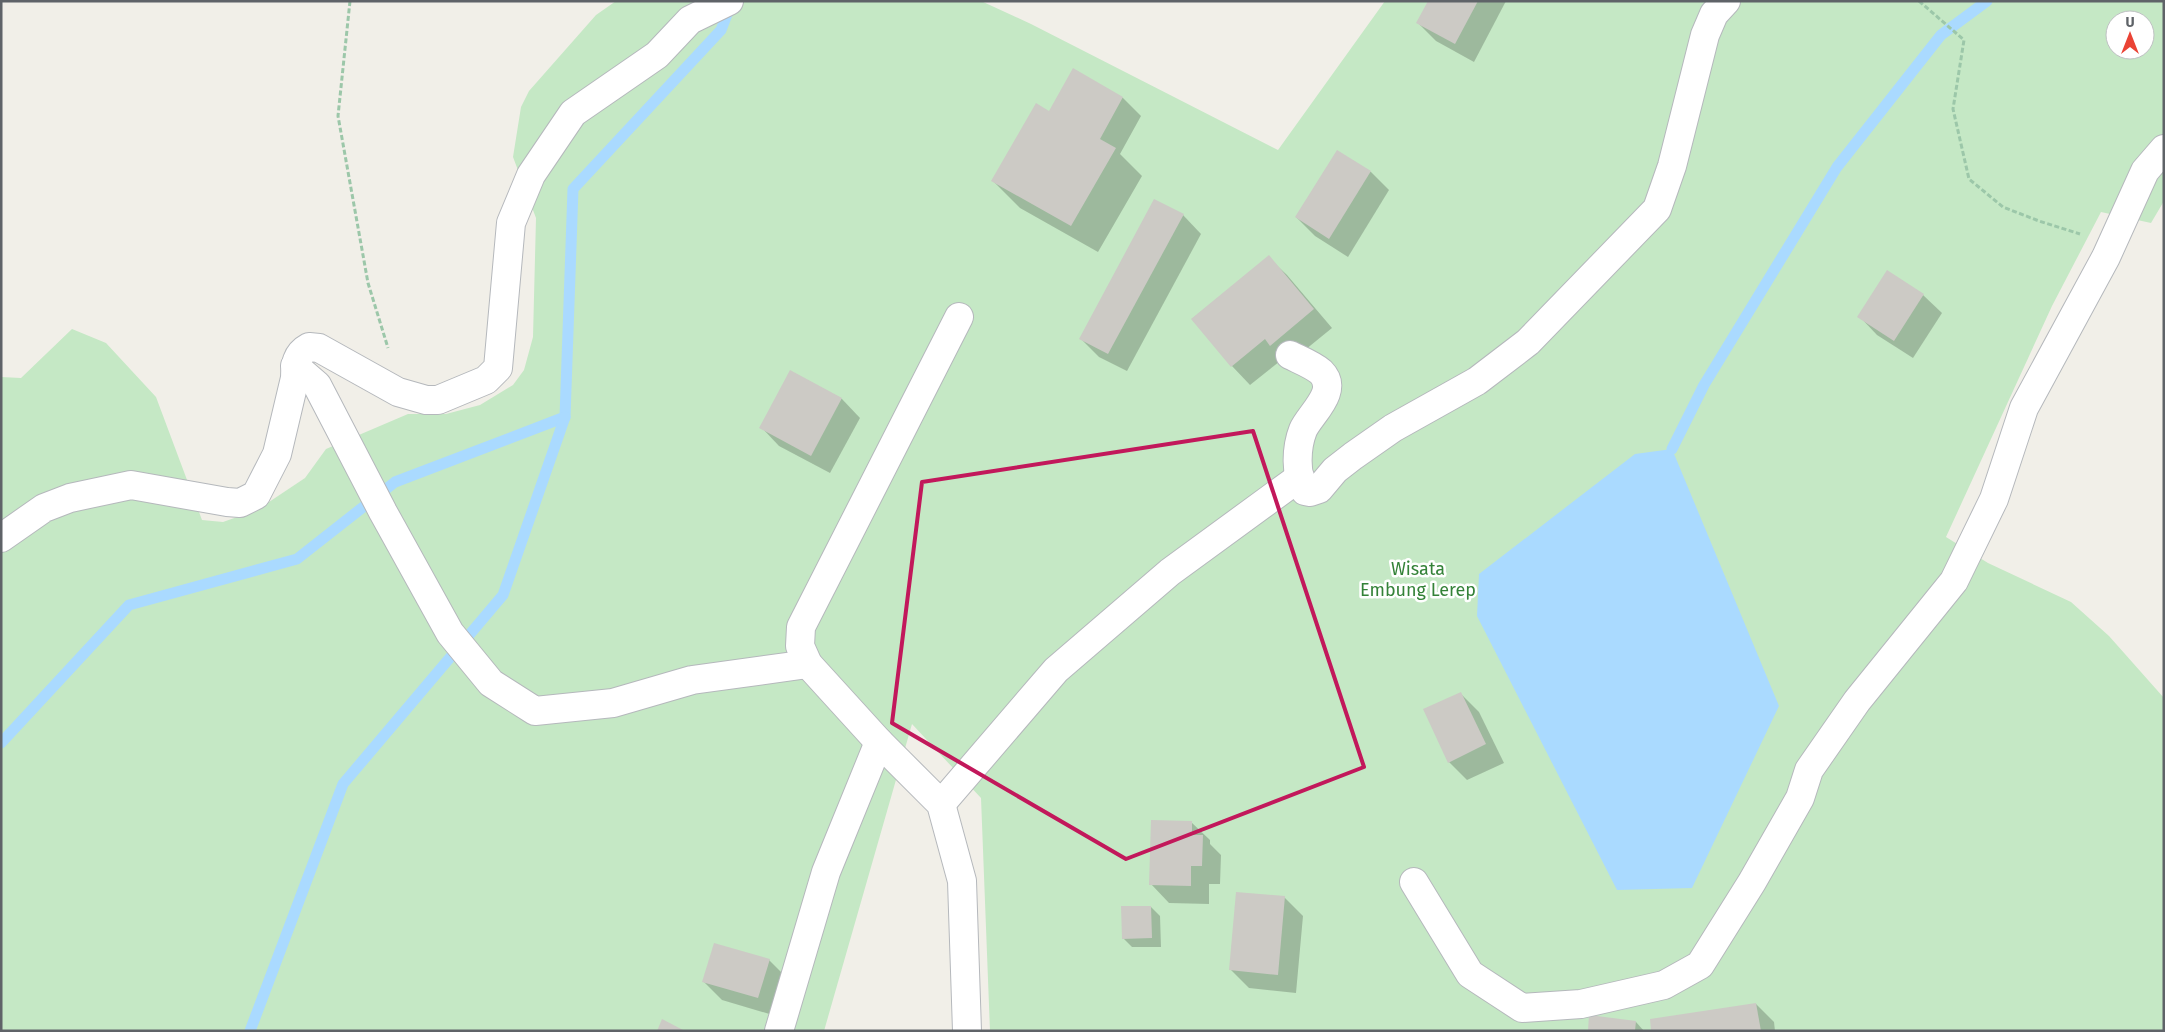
<svg xmlns="http://www.w3.org/2000/svg" width="2165" height="1032" viewBox="0 0 2165 1032" font-family="'Fira Sans',sans-serif">
<style>
.green{fill:#c5e8c5;fill-rule:evenodd}
.water{fill:#aadaff}
.shadow{fill:#0003}
.lines{fill:none;stroke-linecap:round;stroke-linejoin:round}
.stream{stroke:#aadaff;stroke-width:11}
.building{fill:#cccac5}
.minor-casing{stroke:#b5b8bc;stroke-width:30}
.path{stroke:#9cc7a9;stroke-width:3;stroke-dasharray:5 2.5;stroke-linecap:butt}
.minor{stroke:#fff;stroke-width:28}
.marked{fill:none;stroke:#c2185b;stroke-width:4;stroke-linejoin:round}
.labels{text-anchor:middle;dominant-baseline:central;stroke-width:5;stroke-linejoin:round;paint-order:stroke}
.park-label{font-size:18px;fill:#348238;stroke:#fff}
</style>
<rect width="100%" height="100%" fill="#f1efe8"/>
<path class="green" d="M616,1h365l50,23 247,126 107,-149h779v200l-13,22 -50,-11 -49,94 -106,231 42,26 83,39 38,34 55,62v333h-1174l-9,-233 -69,-74 -88,307h-823v-654l20,1 51,-49 34,14 50,54 46,123 21,2 34,-12 48,-32 21,-29 82,-35h38l34,-9 33,-20 11,-15 9,-33 3,-119 -23,-61 8,-50 8,-16 67,-76zM2115,20h30v30h-30z"/>
<polygon class="water" points="1672,449 1779,706 1692,888 1617,890 1477,616 1479,574 1635,454"/>
<g class="shadow">
<polygon points="1429,1 1506,1 1474,62 1436,41 1418,23"/>
<polygon points="1074,70 1123,98 1141,116 1120,154 1142,176 1098,252 1020,208 993,181 1050,112"/>
<polygon points="1337,152 1371,172 1389,190 1348,257 1315,236 1296,217"/>
<polygon points="1183,215 1201,234 1127,371 1099,357 1081,339"/>
<polygon points="1268,257 1287,275 1332,328 1289,363 1284,358 1250,385 1232,366 1192,319"/>
<polygon points="1923,295 1942,313 1913,358 1877,335 1859,316"/>
<polygon points="791,372 842,399 860,418 830,473 779,446 761,427"/>
<polygon points="1460,693 1479,712 1504,763 1467,780 1449,762"/>
<polygon points="1191,822 1210,840 1210,844 1221,855 1220,884 1209,884 1209,904 1169,903 1151,884"/>
<polygon points="1284,897 1303,916 1296,993 1249,988 1231,970"/>
<polygon points="1151,907 1160,916 1161,947 1132,947 1123,938"/>
<polygon points="769,960 787,978 776,1016 722,1000 704,982"/>
<polygon points="1756,1004 1774,1022 1775,1031 1653,1031"/>
<polygon points="1636,1022 1644,1031 1589,1031"/>
</g>
<g class="lines">
<g class="stream">
<polyline points="1672,449 1704,385 1837,167 1941,35 1987,1"/>
<polyline points="1,743 129,605 297,559 395,482 565,417 573,189 721,30 731,4"/>
<polyline points="250,1031 343,784 503,595 565,417"/>
</g>
</g>
<g class="building">
<polygon points="1428,1 1478,1 1455,44 1416,23"/>
<polygon points="1073,68 1123,97 1100,139 1116,148 1071,226 991,181 1036,103 1049,111"/>
<polygon points="1337,150 1371,171 1329,239 1295,217"/>
<polygon points="1154,199 1184,214 1108,354 1079,339"/>
<polygon points="1269,255 1314,309 1270,346 1265,339 1231,367 1191,319"/>
<polygon points="1887,270 1924,294 1894,341 1857,317"/>
<polygon points="790,370 842,398 811,456 759,428"/>
<polygon points="1461,692 1486,744 1448,763 1423,709"/>
<polygon points="1151,820 1192,821 1192,835 1203,835 1202,866 1191,866 1191,886 1149,885"/>
<polygon points="1236,892 1285,896 1278,975 1229,970"/>
<polygon points="1121,906 1151,906 1152,938 1122,939"/>
<polygon points="714,943 770,959 758,998 702,982"/>
<polygon points="1756,1003 1761,1031 1651,1031 1650,1019"/>
<polygon points="1589,1015 1636,1021 1635,1031 1588,1031"/>
<polygon points="662,1019 685,1031 657,1031"/>
</g>
<g class="lines">
<defs>
<g id="minor">
<polyline points="959,317 801,627 800,646 808,664 879,742 941,804 962,881 967,1031"/>
<path d="M1290,355c10,5 23,10 31,17 19,19 -11,42 -18,58 -7,18 -8,45 2,61l5,1 9,-3 16,-19 18,-14 40,-28 84,-47 51,-39 129,-133 15,-43 33,-131 9,-21 12,-13"/>
<polyline points="295,366 317,385 383,512 450,633 491,683 535,711 613,703 692,680 808,664"/>
<path d="M1,538l43,-30 26,-10 61,-13 96,17 13,1 16,-8 21,-41 18,-76c0,-13 1,-24 14,-31l10,1 79,44 28,8h12l48,-20 12,-12 13,-145 20,-48 42,-62 84,-58 33,-35 39,-19"/>
<polyline points="941,804 1056,670 1170,572 1300,477"/>
<polyline points="1414,882 1470,974 1522,1008 1581,1004 1664,985 1700,965 1752,882 1800,798 1809,770 1857,701 1954,581 1994,499 2024,408 2106,257 2145,171 2164,149"/>
<polyline points="779,1031 826,872 879,742"/>
</g>
</defs>
<use href="#minor" class="minor-casing"/>
<g class="path">
<polyline points="350,1 338,116 368,283 388,348"/>
<polyline points="1919,1 1964,40 1953,109 1969,179 2003,207 2039,221 2080,234"/>
</g>
<use href="#minor" class="minor"/>
</g>
<path class="marked" d="M1253,431l111,336 -238,92 -234,-136 30,-241z"/>
<g class="labels">
<g class="park-label">
<text x="1418" y="569">Wisata<tspan x="1418" dy="21">Embung Lerep</tspan></text>
</g>
</g>
<rect width="2165" height="1032" fill="none" stroke="#5f6368" stroke-width="5"/>
<g transform="translate(2130 35)"><circle r="24" fill="#ffffff" stroke="#bfc1c3"/>
<path d="M0-4L9 19L0 12L-9 19Z" fill="#ea4335"/>
<text y="-8" font-size="14" font-weight="bold" text-anchor="middle" fill="#5f6368">U</text>
</g>
</svg>
